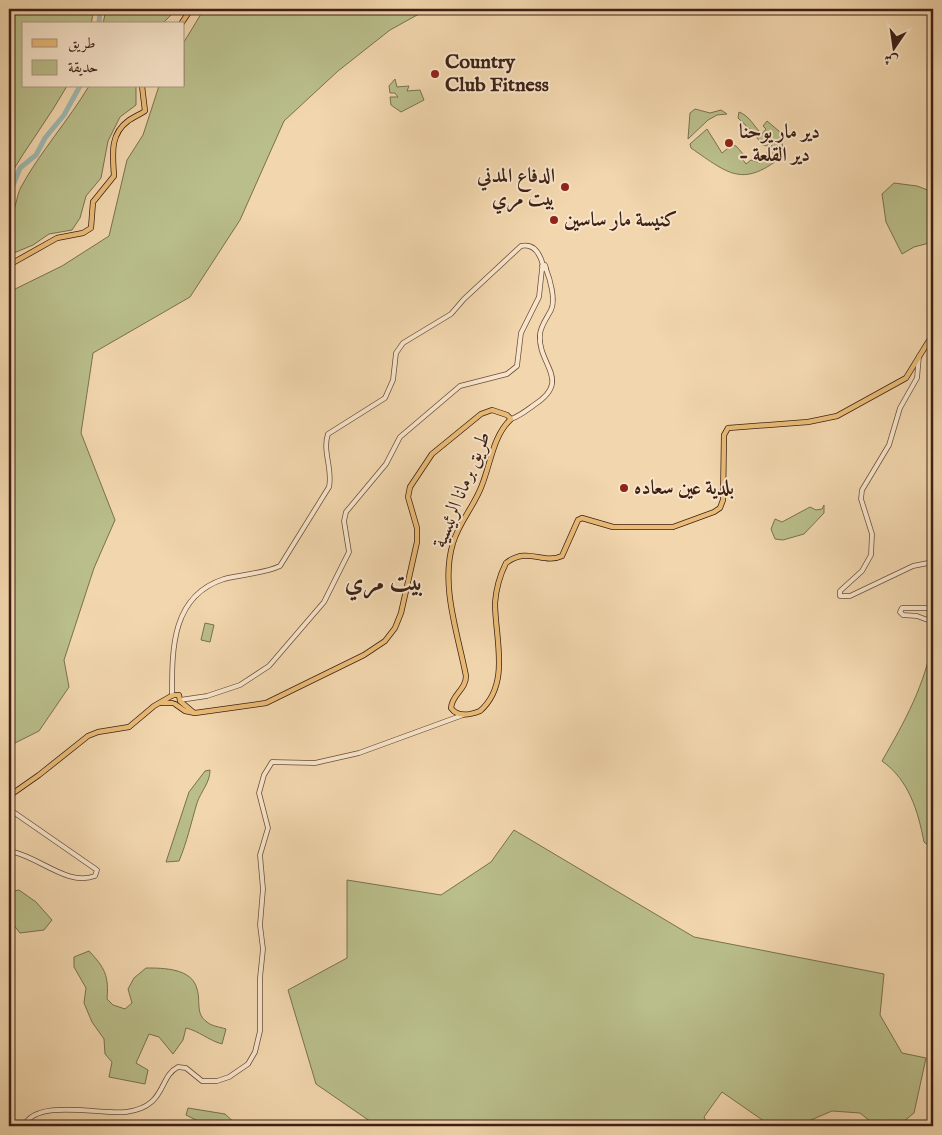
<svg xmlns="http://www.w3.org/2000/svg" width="942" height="1135" viewBox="0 0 942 1135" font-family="'IM FELL English',Amiri,serif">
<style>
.green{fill:#b9be8a;stroke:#7a6f50}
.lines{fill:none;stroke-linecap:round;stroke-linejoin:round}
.river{stroke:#9cb8b1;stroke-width:5}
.minor-casing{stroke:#6a4e3b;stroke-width:5.5}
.major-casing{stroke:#3c2015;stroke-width:6}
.minor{stroke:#f7e4ca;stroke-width:4}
.major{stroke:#e9bb76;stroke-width:4.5}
.poi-dot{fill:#8f2418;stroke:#f7e4ca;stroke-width:2}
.labels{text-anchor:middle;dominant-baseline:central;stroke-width:4;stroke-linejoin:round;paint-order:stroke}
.poi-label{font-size:20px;font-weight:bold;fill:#3c2015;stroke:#f7e4ca;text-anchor:start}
.street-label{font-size:20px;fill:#3c2015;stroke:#f7e4ca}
.district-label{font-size:25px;font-weight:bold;fill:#3c2015;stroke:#f7e4ca}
</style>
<rect width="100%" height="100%" fill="#f2d6ad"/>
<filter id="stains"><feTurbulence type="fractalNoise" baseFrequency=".004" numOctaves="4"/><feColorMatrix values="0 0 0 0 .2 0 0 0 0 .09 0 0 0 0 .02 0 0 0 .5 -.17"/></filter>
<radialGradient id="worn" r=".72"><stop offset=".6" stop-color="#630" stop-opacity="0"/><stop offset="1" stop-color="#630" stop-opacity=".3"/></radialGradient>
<g class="green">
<path d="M9,9h85l-3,15h-67v62h43c-18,32 -40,60 -58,91z"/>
<polygon points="106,9 177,9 162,24 103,24"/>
<polygon points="204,9 428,9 390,30 338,71 284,121 240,220 190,297 93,353 81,433 115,520 94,568 64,660 69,687 39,731 9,746 9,292 62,266 109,236 127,160 143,135 159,86 184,86 184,42"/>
<polygon points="395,79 397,87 409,86 407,91 420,90 424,100 401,112 391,105 390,97 398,97 395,93 390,93 389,86"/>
<path d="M89,86h47v19l-16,12 -12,24 -7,37 -15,18 -6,22 -8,12 -23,4 -16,11 -24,10v-39c8,-7 7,-20 12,-29 19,-35 47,-66 68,-101z"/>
<polygon points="695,109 710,113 721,110 727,114 717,115 708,120 688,139 690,113"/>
<path d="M739,112c11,4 15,15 23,22l4,-5 -3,-3 4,-5 13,11 4,23c-41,33 -54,20 -93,-7l-1,-4 17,-15 15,24 10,-8 4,1 8,9 -3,2 5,7 5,-4 9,3 14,-21 -3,-1 -4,5 -5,-1 -8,-12 -16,-15z"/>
<polygon points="894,183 917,186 933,192 933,242 914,247 902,254 886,222 882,194"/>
<polygon points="824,505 824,513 804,534 783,540 775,539 771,529 775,519 782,522 810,507 816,510 822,509"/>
<polygon points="205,623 214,625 210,642 201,640"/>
<path d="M933,639v210l-9,-7c-6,-31 -15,-62 -42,-81 23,-40 43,-76 51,-122z"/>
<path d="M210,770c0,13 -9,21 -13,33 -6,20 -10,39 -18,58l-13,1 23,-70 16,-21z"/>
<polygon points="514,830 694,937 884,974 880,1015 902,1053 926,1058 914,1113 898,1126 876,1126 860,1113 832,1111 797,1126 771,1126 722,1092 704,1117 708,1126 377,1126 316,1084 288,990 347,958 347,880 441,895 491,862"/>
<polygon points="19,890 36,902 52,920 44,930 20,933 9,919 9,892"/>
<path d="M89,951c16,17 20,25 18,48l6,6 12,4 7,-6 -4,-14 6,-11 12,-10c17,0 46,0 51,21 4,12 -2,25 10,33 4,4 13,5 19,7l-4,15c-14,-4 -23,-13 -36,-16l-3,12 -10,14 -14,-17 -10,-3 -13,29 12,7 -3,14 -36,-7 3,-15 -7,-8 -1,-15 -12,-17 -8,-19 2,-15 -12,-21v-10z"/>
<polygon points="188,1108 225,1114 238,1126 218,1126 216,1124 198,1121 186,1115"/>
</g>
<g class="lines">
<g class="river">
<polyline points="99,24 100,9"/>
<polyline points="9,195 20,168 36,155 45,138 64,115 80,86"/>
</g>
<defs>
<g id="minor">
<polygon points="545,265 546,268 543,269 542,266"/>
<polyline points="919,356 917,378 900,408 889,445 862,490 861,499 872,534 871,555 862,571 840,591 840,596 850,596 913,566 933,562"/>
<path d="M511,419c9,-3 16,-9 23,-14 39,-25 3,-40 6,-71 1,-9 7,-16 11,-24 5,-10 -1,-31 -5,-41"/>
<polyline points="933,608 902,608 900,612 903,615 917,616 933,622"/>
<path d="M172,696c0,-46 -1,-100 52,-117 18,-5 39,-5 56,-13l49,-79c4,-18 -7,-36 -1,-53l57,-36 8,-18 3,-27 7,-10 48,-29 13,-15 57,-53c13,-3 19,8 22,19"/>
<polyline points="180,700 207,696 240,685 269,666 324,602 349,552 344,521 346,512 386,464 400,437 460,386 507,374 517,366 521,333 539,297 542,269"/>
<path d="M9,809l88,61 -2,6c-28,11 -58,-21 -86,-25"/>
<path d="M24,1126c12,-28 77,-11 102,-14 41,-5 32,-35 52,-45l8,1 16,13h15l12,-4 19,-13 7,-12 5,-21v-53l3,-29 -3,-24 3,-36 -3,-34 8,-27 -9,-35 5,-18 8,-13 43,1 44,-10 104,-38"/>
</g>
<g id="major">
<polyline points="181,24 191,9"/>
<path d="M9,265l48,-27 26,-5 8,-5 2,-26 21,-26c-1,-20 -5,-41 14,-55 5,-4 11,-6 17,-10l-3,-25"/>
<polyline points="162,703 172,703"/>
<path d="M175,704l10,7 10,2 71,-10 98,-48 21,-14 10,-13 6,-15 16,-71v-14l-9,-31 2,-10 22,-33 49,-40 11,-4 15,5 4,4c-18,17 -20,43 -29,66 -7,20 -23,37 -29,58 -13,42 5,91 13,133 0,14 -14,18 -15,32 7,10 19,7 29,3 31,-27 15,-73 15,-108 1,-13 5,-28 11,-40 22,-17 37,2 56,-7l16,-36 4,-2 31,9h60l41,-15 6,-4 3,-8 1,-65 4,-7 80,-6 29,-6 69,-38 27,-44"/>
<polyline points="9,796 39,775 88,736 98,732 129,727 154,706 173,695 179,695 180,701 193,712"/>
</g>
</defs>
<use href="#minor" class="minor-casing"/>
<use href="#major" class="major-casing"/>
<use href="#minor" class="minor"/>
<use href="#major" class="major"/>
</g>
<g class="poi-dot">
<circle cx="435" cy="74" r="5"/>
<circle cx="729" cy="143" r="5"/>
<circle cx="565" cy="187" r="5"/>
<circle cx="554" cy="220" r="5"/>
<circle cx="624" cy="488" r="5"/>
</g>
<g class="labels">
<g class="poi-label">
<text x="445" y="62">Country<tspan x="445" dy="23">Club Fitness</tspan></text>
<text x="739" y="132">دير مار يوحنا<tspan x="739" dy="23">- دير القلعة</tspan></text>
<text x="555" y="176" text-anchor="end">الدفاع المدني<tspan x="555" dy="23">بيت مري</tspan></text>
<text x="564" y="220">كنيسة مار ساسين</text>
<text x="634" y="488">بلدية عين سعاده</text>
</g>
<g class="street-label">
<text transform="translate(462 490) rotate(-68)">طريق برمانا الرئيسية</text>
</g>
<g class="district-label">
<text x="384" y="583">بيت مري</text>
</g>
</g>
<rect width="942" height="1135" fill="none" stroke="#f2d6ad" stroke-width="30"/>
<rect x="10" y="10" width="922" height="1115" fill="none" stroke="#3c2015" stroke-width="2.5"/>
<rect x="15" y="15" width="912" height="1105" fill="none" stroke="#3c2015"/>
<rect x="22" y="22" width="162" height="65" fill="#f7e4ca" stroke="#ac9682"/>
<rect x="32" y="39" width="25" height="8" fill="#e9bb76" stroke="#ac9682"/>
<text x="68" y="48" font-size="15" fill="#3c2015">طريق</text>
<rect x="32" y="60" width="25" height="15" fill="#b9be8a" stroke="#ac9682"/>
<text x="68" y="72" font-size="15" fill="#3c2015">حديقة</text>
<g transform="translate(894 48) rotate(193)" stroke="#f7e4ca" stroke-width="4" paint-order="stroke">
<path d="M0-4L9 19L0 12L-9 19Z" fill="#3c2015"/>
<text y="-8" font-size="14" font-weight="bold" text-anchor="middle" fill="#3c2015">ش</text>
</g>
<rect width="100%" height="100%" filter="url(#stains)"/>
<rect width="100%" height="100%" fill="url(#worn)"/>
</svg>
